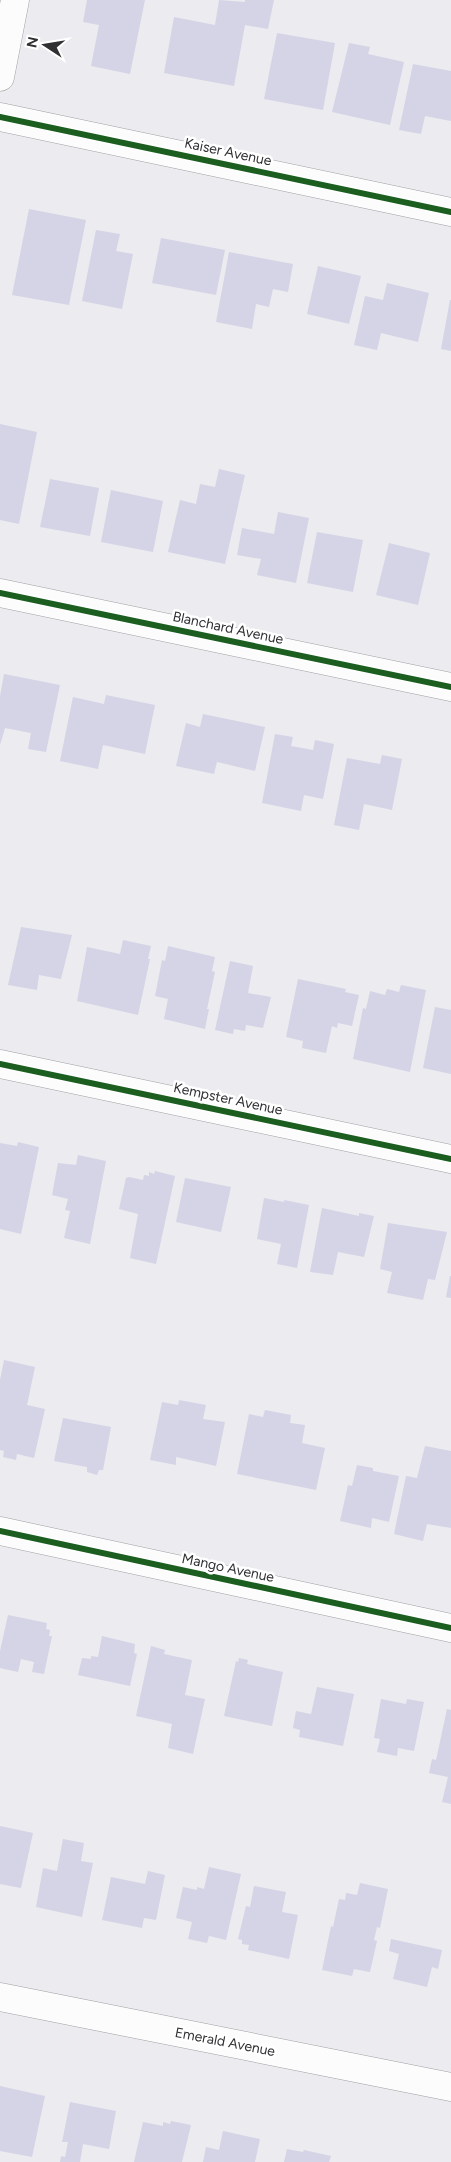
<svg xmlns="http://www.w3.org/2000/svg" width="451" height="2162" viewBox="0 0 451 2162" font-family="Figtree,sans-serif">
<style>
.building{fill:#d4d4e6}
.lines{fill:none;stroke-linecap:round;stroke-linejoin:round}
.minor-casing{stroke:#a0a0a4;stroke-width:29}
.minor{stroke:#fcfcfd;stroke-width:28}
.cycleway-casing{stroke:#fff;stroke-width:9}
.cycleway{stroke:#1b5e20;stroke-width:6}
.labels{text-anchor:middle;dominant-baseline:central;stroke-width:5;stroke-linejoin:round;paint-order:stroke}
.street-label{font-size:14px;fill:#303033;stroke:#fff}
</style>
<rect width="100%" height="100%" fill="#ebebf0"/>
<g class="building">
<polygon points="87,0 145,0 130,74 91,66 99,25 83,22"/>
<polygon points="219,0 245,2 245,0 274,0 268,29 245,25 234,86 164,73 174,17 215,25"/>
<polygon points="277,33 335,43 323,110 264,99"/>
<polygon points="349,43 370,47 368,54 404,62 390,125 332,112"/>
<polygon points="413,64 451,71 451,121 425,116 421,134 399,130"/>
<polygon points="29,209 86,220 69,305 12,295"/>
<polygon points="96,230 120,234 116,251 133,254 122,309 82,301"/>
<polygon points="161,238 225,250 216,295 152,283"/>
<polygon points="229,252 293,264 288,292 273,289 269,307 256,304 252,329 216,322"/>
<polygon points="318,266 361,276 349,324 307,314"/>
<polygon points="387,283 429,293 418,342 381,333 377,350 354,345 365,296 383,300"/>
<polygon points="450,300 451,300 451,351 441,349"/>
<polygon points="0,424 37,432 19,524 0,520"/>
<polygon points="219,469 245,475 225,564 168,552 180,500 196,504 200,484 215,487"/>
<polygon points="50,479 99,488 90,536 40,527"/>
<polygon points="111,490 163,501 153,552 101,542"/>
<polygon points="278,512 309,518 296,583 257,575 261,559 237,555 242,528 274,534"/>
<polygon points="317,532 363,540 353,592 307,583"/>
<polygon points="389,543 430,553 418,605 376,595"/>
<polygon points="4,674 60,685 46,752 28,749 31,733 5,728 0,745 0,696"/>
<polygon points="106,695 155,705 145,754 103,745 98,769 60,761 73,697 104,704"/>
<polygon points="203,714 265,727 255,771 217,762 214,774 176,766 186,723 200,727"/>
<polygon points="275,734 293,737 291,746 313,750 315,740 334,744 323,799 304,795 301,811 262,803"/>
<polygon points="382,755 402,759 392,810 364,804 359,830 334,825 347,758 380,764"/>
<polygon points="21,927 72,935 61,979 39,975 37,990 8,985"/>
<polygon points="123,940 151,946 148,959 150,959 138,1015 77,1001 87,947 120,954"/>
<polygon points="168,946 215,957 212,971 215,972 207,1009 209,1009 205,1029 164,1019 168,999 155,996 162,960 165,961"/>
<polygon points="230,961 253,966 248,993 271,997 263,1028 246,1025 245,1031 234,1029 233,1034 215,1030"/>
<polygon points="298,979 346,989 345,992 359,995 352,1026 338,1023 337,1028 332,1026 326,1053 302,1048 303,1041 286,1037"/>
<polygon points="401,985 426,990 410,1072 353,1059 363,1008 366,1009 370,991 385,995 387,989 399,992"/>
<polygon points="435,1007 451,1010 451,1074 423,1068"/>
<polygon points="18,1142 39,1147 21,1234 0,1229 0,1143 17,1146"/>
<polygon points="78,1155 106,1161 90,1244 64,1238 70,1211 65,1210 68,1199 52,1195 58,1163 76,1165"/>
<polygon points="155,1171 175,1176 156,1264 130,1258 138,1214 119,1209 126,1178 129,1177 143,1180 144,1175 149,1176 149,1172 154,1174"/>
<polygon points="185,1178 231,1187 221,1232 176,1222"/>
<polygon points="264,1198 284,1202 284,1200 309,1205 297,1268 277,1264 281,1244 257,1239"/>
<polygon points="322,1208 359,1216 359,1213 374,1216 364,1257 338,1252 333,1275 310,1272"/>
<polygon points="388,1223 447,1232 435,1280 428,1279 423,1300 387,1293 392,1272 380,1269"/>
<polygon points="450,1276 451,1276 451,1298 446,1297"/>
<polygon points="4,1360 35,1367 27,1405 45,1409 34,1458 17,1454 16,1460 3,1457 4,1451 0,1450 0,1380"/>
<polygon points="179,1400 206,1405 203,1419 225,1422 216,1466 176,1457 176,1465 150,1460 162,1402 178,1405"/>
<polygon points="265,1410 291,1415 290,1423 305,1425 302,1443 325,1448 316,1490 237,1474 249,1414 263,1417"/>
<polygon points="63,1418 111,1427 103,1470 99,1470 97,1475 87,1472 87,1467 54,1461"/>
<polygon points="425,1446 451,1451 451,1528 427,1524 423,1541 394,1534 406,1476 417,1478"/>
<polygon points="357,1465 373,1468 373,1471 399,1476 389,1522 372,1518 371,1528 340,1521 348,1485 352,1486"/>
<polygon points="8,1615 47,1623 46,1629 50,1630 49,1636 52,1636 44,1674 32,1672 34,1662 21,1659 18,1672 0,1668 0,1651"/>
<polygon points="102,1636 135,1644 134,1653 137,1654 130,1686 78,1675 82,1658 91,1659 91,1656 98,1657"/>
<polygon points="151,1646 165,1650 164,1654 192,1660 185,1695 205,1699 193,1754 168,1748 172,1724 136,1716"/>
<polygon points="239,1658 248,1660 247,1664 283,1672 272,1726 224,1716 236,1661 238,1662"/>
<polygon points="317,1687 354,1694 343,1746 299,1737 300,1730 293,1728 296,1711 311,1714"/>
<polygon points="381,1699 406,1704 407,1699 424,1702 414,1751 398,1748 397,1756 377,1752 380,1739 374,1738"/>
<polygon points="447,1709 451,1710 451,1804 442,1802 448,1777 429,1773 432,1759 436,1760"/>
<polygon points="0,1826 33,1833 21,1888 0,1884"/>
<polygon points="63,1839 84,1843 81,1861 93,1863 82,1917 36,1907 43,1868 57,1871"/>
<polygon points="209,1867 241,1874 226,1940 209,1936 207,1943 188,1939 192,1922 176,1918 183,1887 197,1890 197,1887 204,1889"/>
<polygon points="148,1871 165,1875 156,1920 144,1918 142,1928 102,1920 111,1877 145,1884"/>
<polygon points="360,1883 388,1889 380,1928 377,1927 374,1940 377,1941 370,1972 354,1969 352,1976 322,1970 331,1926 333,1927 339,1899 345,1900 346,1893 357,1895"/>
<polygon points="254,1886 286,1892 282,1912 298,1915 289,1959 248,1950 249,1945 242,1944 242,1940 238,1939 246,1906 250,1907"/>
<polygon points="391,1939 442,1950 438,1969 432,1967 427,1987 393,1979 399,1954 389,1951"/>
<polygon points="0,2086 45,2096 32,2157 0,2151"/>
<polygon points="70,2102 116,2111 109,2149 83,2144 80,2162 60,2162 61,2156 65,2157 68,2142 62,2142"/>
<polygon points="171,2121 191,2125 182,2162 134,2162 143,2122 163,2126 163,2122 170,2124"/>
<polygon points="223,2131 260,2139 255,2162 203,2162 206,2147 219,2150"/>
<polygon points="287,2149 303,2152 304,2150 331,2156 329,2162 284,2162"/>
</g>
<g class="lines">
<defs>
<g id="minor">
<polyline points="0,77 15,0"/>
<polyline points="0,117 451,212"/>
<polyline points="0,593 451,687"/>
<polyline points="0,1064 451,1159"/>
<polyline points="0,1531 451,1628"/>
<polyline points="0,1997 451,2087"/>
</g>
</defs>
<use href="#minor" class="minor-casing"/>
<use href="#minor" class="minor"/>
<defs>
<g id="cycleway">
<polyline points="0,117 451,212"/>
<polyline points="0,593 451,687"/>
<polyline points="0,1064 451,1159"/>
<polyline points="0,1531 451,1628"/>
</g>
</defs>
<use href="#cycleway" class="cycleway-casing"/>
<use href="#cycleway" class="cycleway"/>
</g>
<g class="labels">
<g class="street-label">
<text transform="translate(228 152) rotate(12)">Kaiser Avenue</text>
<text transform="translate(228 628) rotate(12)">Blanchard Avenue</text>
<text transform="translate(228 1099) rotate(12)">Kempster Avenue</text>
<text transform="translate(228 1568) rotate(12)">Mango Avenue</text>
<text transform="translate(225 2042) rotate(11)">Emerald Avenue</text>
</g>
</g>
<g transform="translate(45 45) rotate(282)" stroke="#ffffff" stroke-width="4" paint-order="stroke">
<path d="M0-4L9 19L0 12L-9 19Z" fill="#303033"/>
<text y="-8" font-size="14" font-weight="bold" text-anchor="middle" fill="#303033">N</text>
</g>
</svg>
